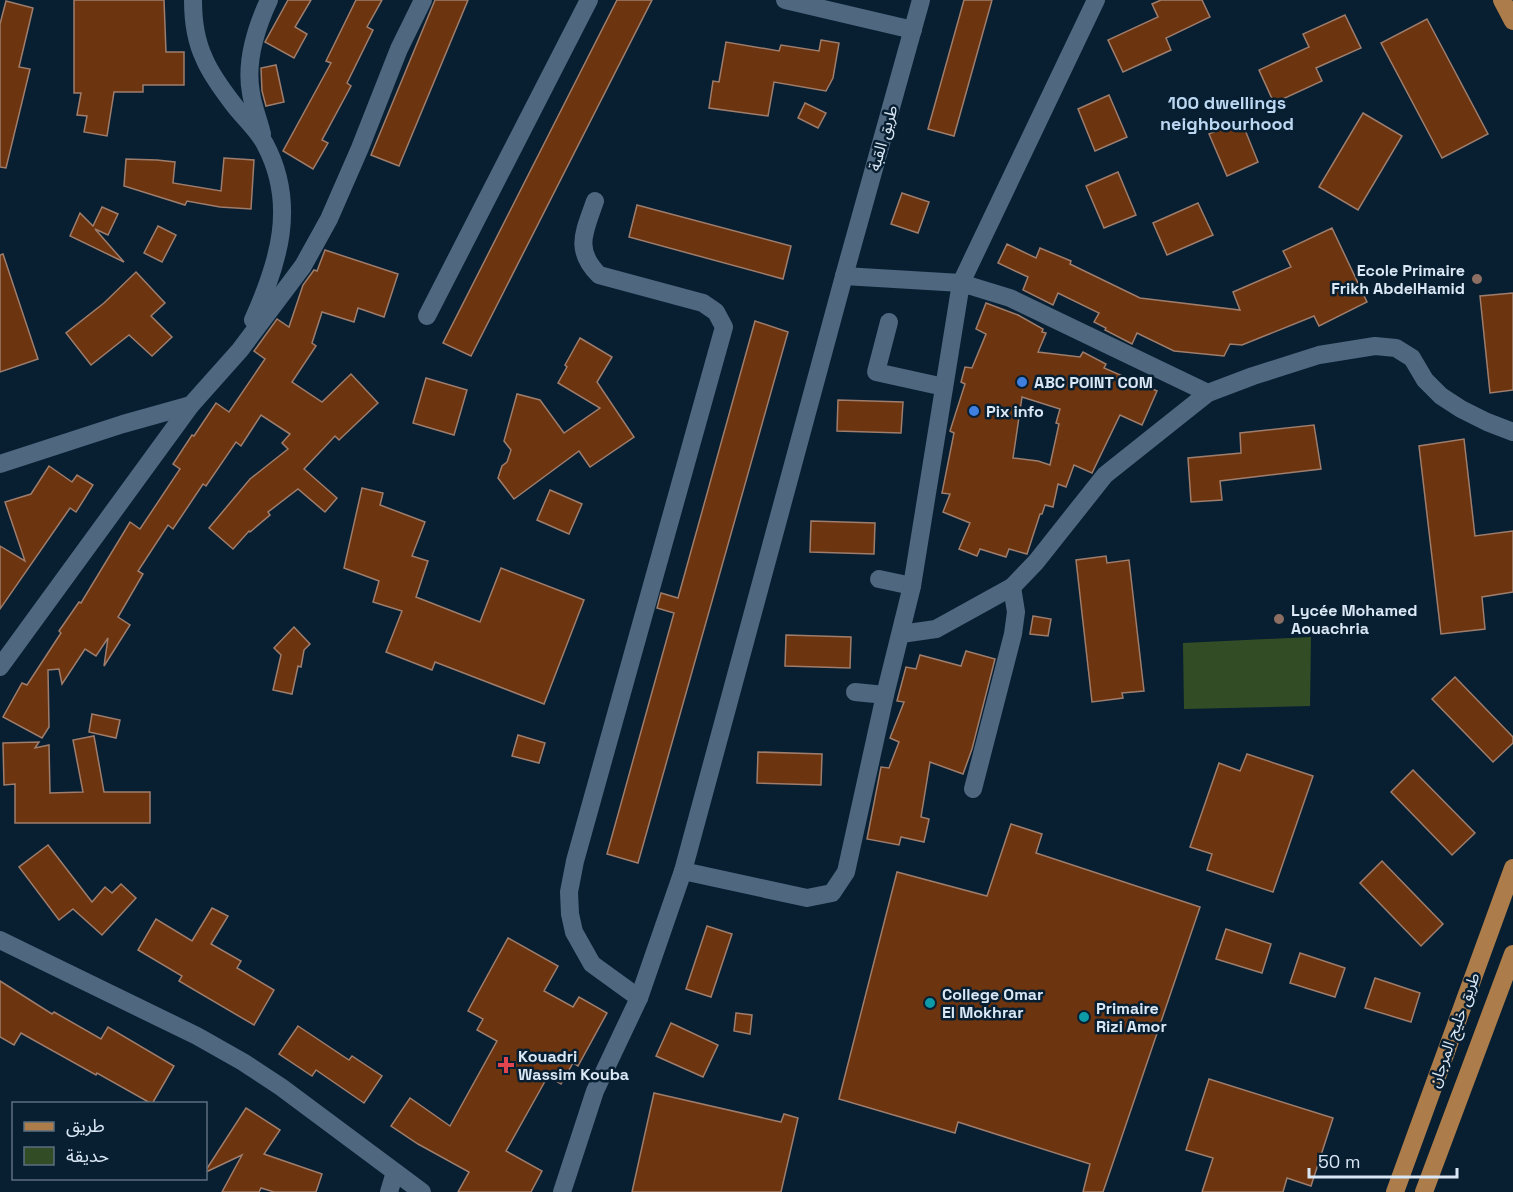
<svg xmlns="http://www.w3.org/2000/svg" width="1513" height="1192" viewBox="0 0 1513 1192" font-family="'Space Grotesk','Noto Sans Arabic',sans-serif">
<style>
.green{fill:#324d25}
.building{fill:#6c340f;stroke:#9e7d6c;stroke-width:1.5;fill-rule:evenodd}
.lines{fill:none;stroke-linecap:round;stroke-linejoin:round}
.street{stroke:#4f677f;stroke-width:18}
.secondary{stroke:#4f677f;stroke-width:18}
.primary{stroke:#ac7d4a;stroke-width:18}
.education-dot{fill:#8d6e63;stroke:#081f32;stroke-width:2}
.shop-dot{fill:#3f7fe0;stroke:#081f32;stroke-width:2}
.culture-dot{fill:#0f9aa8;stroke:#081f32;stroke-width:2}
.health-dot{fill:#e0444e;stroke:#081f32;stroke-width:2}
.labels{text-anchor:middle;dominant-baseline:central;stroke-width:5;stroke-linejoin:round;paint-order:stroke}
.street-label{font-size:16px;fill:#dae7f5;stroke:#081f32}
.poi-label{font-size:16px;font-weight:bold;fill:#dae7f5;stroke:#081f32;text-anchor:start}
.neighbourhood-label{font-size:18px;font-weight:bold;fill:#bbd7f2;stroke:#081f32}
</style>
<rect width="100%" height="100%" fill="#081f32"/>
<polygon class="green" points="1311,637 1310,706 1184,709 1183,643"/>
<g class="building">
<polygon points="74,0 164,0 166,52 184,52 184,85 143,85 143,92 114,92 107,136 84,132 87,116 77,115 81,93 74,93"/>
<polygon points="288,0 311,0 295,27 307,34 294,58 265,42"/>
<polygon points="356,0 382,0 367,27 373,30 347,83 351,86 322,140 328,143 313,169 283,151 331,63 326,61"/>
<polygon points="435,0 468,0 399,166 371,155"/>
<polygon points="617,0 652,0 471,356 443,343"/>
<polygon points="964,0 992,0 954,136 928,129"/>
<polygon points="1161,0 1202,0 1210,17 1166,38 1171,50 1123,72 1108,40 1158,17 1152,4"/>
<polygon points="6,1 33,8 19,67 30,69 6,168 0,167 0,24"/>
<polygon points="1345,15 1361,48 1316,68 1322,81 1274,103 1259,70 1309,47 1303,34"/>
<polygon points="1427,19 1488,134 1442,158 1381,43"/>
<polygon points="821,40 839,43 833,78 826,91 774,82 768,116 709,108 713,81 719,82 726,42 779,51 781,45 819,51"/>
<polygon points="276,65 284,102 266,106 262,91 261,68"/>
<polygon points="1109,95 1127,137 1095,151 1078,109"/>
<polygon points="805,103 826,113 818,128 798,118"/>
<polygon points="1363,113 1402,136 1358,210 1319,187"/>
<polygon points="1241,120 1258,162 1227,176 1209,134"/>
<polygon points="224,158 254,160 251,209 220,207 187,201 185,205 124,186 126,159 157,160 175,162 173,183 221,191"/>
<polygon points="1118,172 1136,215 1104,228 1086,186"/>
<polygon points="902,193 929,202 918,233 891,224"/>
<polygon points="1198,203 1213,235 1167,255 1153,223"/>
<polygon points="637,205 791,246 783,279 629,237"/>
<polygon points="102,207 118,214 108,235 95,229 124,262 70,236 80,213 93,226"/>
<polygon points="158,226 176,235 162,262 144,253"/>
<polygon points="1332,228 1367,302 1319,326 1314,316 1242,345 1230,344 1224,356 1174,351 1137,333 1132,344 1105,330 1106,328 1094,322 1099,313 1058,293 1053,305 1023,290 1028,277 998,263 1007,244 1036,258 1040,248 1071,261 1070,264 1140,298 1240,310 1233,292 1291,267 1283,251"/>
<polygon points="325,250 398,274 384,317 358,308 354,322 322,312 312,343 316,346 292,382 322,402 351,374 378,403 339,440 335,436 304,469 337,498 325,512 298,489 268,512 270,515 250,532 249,531 233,549 209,528 250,479 288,449 282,443 290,434 261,415 241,446 236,442 206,486 203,484 173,529 168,525 138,571 143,574 118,617 130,625 104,666 108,638 96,656 85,649 62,684 59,669 48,670 49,727 42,738 3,717 22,683 27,685 61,633 59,631 79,602 81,603 130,522 140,529 180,469 173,464 192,435 194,436 216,403 229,412 265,359 254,351 257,347 277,319 289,327 303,285 314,270 317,271"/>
<polygon points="3,254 38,359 0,372 0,255"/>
<polygon points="136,272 165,303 151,316 172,337 152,356 129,335 91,365 66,333 104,303"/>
<polygon points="1513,293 1513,390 1490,393 1480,296"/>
<path d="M986,303l32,12 25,14 -1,3 4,1 -8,19 42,5 3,-5 23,12 -2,4 53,23 -15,34 -22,-10 -28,58 -18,-8 -8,22 -8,-3 -5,23 -8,-2 -3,9h-2l-13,40 -18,-5 -3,8 -26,-8 -3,7 -18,-7 11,-26 -27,-11 7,-18 -8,-1 12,-60 -4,-2 15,-47 -4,-2 4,-15 7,1 14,-34 -10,-5zM1022,397l38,12 -4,14 3,1 -9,41 -12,-4 -25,-3z"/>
<polygon points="755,321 788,332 638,863 607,854 674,613 657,608 661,593 678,598"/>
<polygon points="580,338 612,357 597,382 634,437 590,467 579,451 514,499 498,478 502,466 507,462 511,450 504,441 517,394 540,400 564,433 600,408 558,383 567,367 565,365"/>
<polygon points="426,378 467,390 454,435 413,423"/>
<polygon points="838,400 903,402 901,433 837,431"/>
<polygon points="1314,425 1321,469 1220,481 1222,500 1191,502 1188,458 1241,453 1240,433"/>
<polygon points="1464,439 1475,536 1513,531 1513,592 1482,597 1485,629 1441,634 1419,446"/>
<polygon points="49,466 72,482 77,475 93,485 76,512 70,508 0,609 0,546 25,561 5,502 31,494"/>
<polygon points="362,488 383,493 380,505 425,522 412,556 428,561 416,597 480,622 501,568 584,600 544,704 435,662 432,670 386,652 402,611 373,602 379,581 344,568"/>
<polygon points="550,490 582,504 569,534 537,520"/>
<polygon points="811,521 875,523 874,554 810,552"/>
<polygon points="1106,556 1107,563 1129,560 1144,691 1122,693 1123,698 1092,702 1076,560"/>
<polygon points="1033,616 1051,619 1048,636 1030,634"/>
<polygon points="294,627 310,644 304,650 301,667 298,666 292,694 273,690 281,655 274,648"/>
<polygon points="786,635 851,637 850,668 785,666"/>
<polygon points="966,651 995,659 972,749 963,774 930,762 921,817 929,819 924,842 901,837 899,845 867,839 881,767 889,768 899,742 890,738 904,702 897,701 906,667 916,669 920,655 961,666"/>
<polygon points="1455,677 1513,737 1513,743 1493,762 1432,699"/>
<polygon points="92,714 120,720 116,738 89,732"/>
<polygon points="518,735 545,743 539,763 512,756"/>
<polygon points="94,736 104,792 150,792 150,823 15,823 15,784 4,785 3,743 39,742 35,748 49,745 50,793 83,792 73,740"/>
<polygon points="758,752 822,754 821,785 757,783"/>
<polygon points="1247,754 1313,776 1273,892 1207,870 1212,854 1190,847 1219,763 1240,771"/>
<polygon points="1413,770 1475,833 1452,855 1391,792"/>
<polygon points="1011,824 1042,834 1036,853 1200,907 1103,1192 1083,1192 1090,1164 958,1122 955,1133 839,1099 897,872 987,896"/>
<polygon points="48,845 92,902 105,887 112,893 121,884 136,898 102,935 73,909 59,920 19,867"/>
<polygon points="1382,861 1443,924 1421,946 1360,883"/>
<polygon points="212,908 228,916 211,944 241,961 237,968 274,990 254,1025 179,981 182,976 138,950 156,919 192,941"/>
<polygon points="707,926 732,934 711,997 686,989"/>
<polygon points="1226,929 1271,944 1262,973 1216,959"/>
<polygon points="508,938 558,966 544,991 573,1007 579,997 607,1013 578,1066 573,1063 561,1084 548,1076 506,1151 542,1171 531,1192 458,1192 469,1172 418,1144 391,1126 410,1098 450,1126 497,1041 477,1030 483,1019 468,1011"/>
<polygon points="1300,953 1345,968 1335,997 1290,983"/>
<polygon points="1375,978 1420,993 1411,1022 1365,1008"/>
<polygon points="0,981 52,1014 54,1012 101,1039 108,1027 174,1066 152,1104 97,1073 96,1075 21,1033 14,1045 0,1037"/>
<polygon points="736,1013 752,1015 750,1034 734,1031"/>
<polygon points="671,1023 718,1045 703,1077 656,1056"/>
<polygon points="298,1026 349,1060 352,1056 382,1076 364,1103 316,1070 312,1076 279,1054"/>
<polygon points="1209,1079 1333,1118 1311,1186 1287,1178 1283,1192 1202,1192 1213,1158 1186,1150"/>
<polygon points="654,1093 781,1122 784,1114 798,1118 781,1192 632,1192"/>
<polygon points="246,1108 280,1130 264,1154 322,1174 316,1192 274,1192 261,1188 259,1192 222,1192 242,1155 206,1172 206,1170"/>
</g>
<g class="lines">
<g class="street">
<path d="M193,0c0,19 3,41 11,58 6,15 20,34 30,47 10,13 24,25 31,39 32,60 14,118 -12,176"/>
<polyline points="785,0 913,30"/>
<path d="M262,134c-3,-13 -9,-27 -11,-41 -6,-32 5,-65 18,-93"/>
<path d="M595,201c-10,30 -22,48 4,74l104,28 13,9 8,15 -149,534 -6,31 1,22 4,18 18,32 47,34"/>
<polyline points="844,276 921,0"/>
<polyline points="427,316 589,0"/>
<polyline points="889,322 876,372 944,387"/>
<polyline points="0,464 123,424 191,405"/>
<polyline points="879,579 912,586"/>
<polyline points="901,634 936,629 1012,587 1036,562 1105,475 1208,393 1253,376 1319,355 1375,346 1396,348 1412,358 1425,380 1441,396 1461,409 1487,422 1513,432"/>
<polyline points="0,667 191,405 240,350 303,266 329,219 360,148 399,49 423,0"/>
<polyline points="855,692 885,695"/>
<polyline points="973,789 1013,634 1016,612 1012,587"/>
<polyline points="683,871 807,898 832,893 846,872 885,695 912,586 961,283 1010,298 1208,393"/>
<polyline points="0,940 197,1036 243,1062 281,1087 422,1192"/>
<polyline points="389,1192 395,1172"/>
</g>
<polyline class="secondary" points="562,1192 595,1091 639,998 683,871 844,276 961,283 1096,0"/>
<g class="primary">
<polyline points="1502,0 1513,21"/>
<polyline points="1395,1192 1513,868"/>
<polyline points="1424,1192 1513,954"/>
</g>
</g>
<g class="education-dot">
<circle cx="1477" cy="279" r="6"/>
<circle cx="1279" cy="619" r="6"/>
</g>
<g class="shop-dot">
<circle cx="1022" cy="382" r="6"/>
<circle cx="974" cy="411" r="6"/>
</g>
<g class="culture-dot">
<circle cx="930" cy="1003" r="6"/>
<circle cx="1084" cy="1017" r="6"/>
</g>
<path class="health-dot" d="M503 1056h6v6h6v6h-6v6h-6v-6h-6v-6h6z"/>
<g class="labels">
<g class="street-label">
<text transform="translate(883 138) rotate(-74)">طريق القبة</text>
<text transform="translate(1454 1030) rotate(-70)">طريق خليج المرجان</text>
</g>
<g class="poi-label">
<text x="1465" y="270" text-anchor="end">Ecole Primaire<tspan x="1465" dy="18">Frikh AbdelHamid</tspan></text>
<text x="1034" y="382">ABC POINT COM</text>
<text x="986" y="411">Pix info</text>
<text x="1291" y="610">Lycée Mohamed<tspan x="1291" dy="18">Aouachria</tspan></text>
<text x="942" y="994">College Omar<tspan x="942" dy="18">El Mokhrar</tspan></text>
<text x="1096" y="1008">Primaire<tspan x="1096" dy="18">Rizi Amor</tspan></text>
<text x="518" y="1056">Kouadri<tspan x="518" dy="18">Wassim Kouba</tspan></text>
</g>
<g class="neighbourhood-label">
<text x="1227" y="102">100 dwellings<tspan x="1227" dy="21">neighbourhood</tspan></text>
</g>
</g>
<rect x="12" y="1102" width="195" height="78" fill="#081f32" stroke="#5c6f80" stroke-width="1.5"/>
<rect x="24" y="1122" width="30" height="9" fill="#ac7d4a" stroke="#5c6f80" stroke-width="1.5"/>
<text x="66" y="1132" font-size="18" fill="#dae7f5">طريق</text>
<rect x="24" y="1147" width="30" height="18" fill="#324d25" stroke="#5c6f80" stroke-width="1.5"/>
<text x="66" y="1162" font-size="18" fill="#dae7f5">حديقة</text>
<path d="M1309 1168v9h148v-9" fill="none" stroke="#dae7f5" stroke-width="3"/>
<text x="1318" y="1168" font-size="18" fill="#dae7f5" stroke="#081f32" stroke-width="4.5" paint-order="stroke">50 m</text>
</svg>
